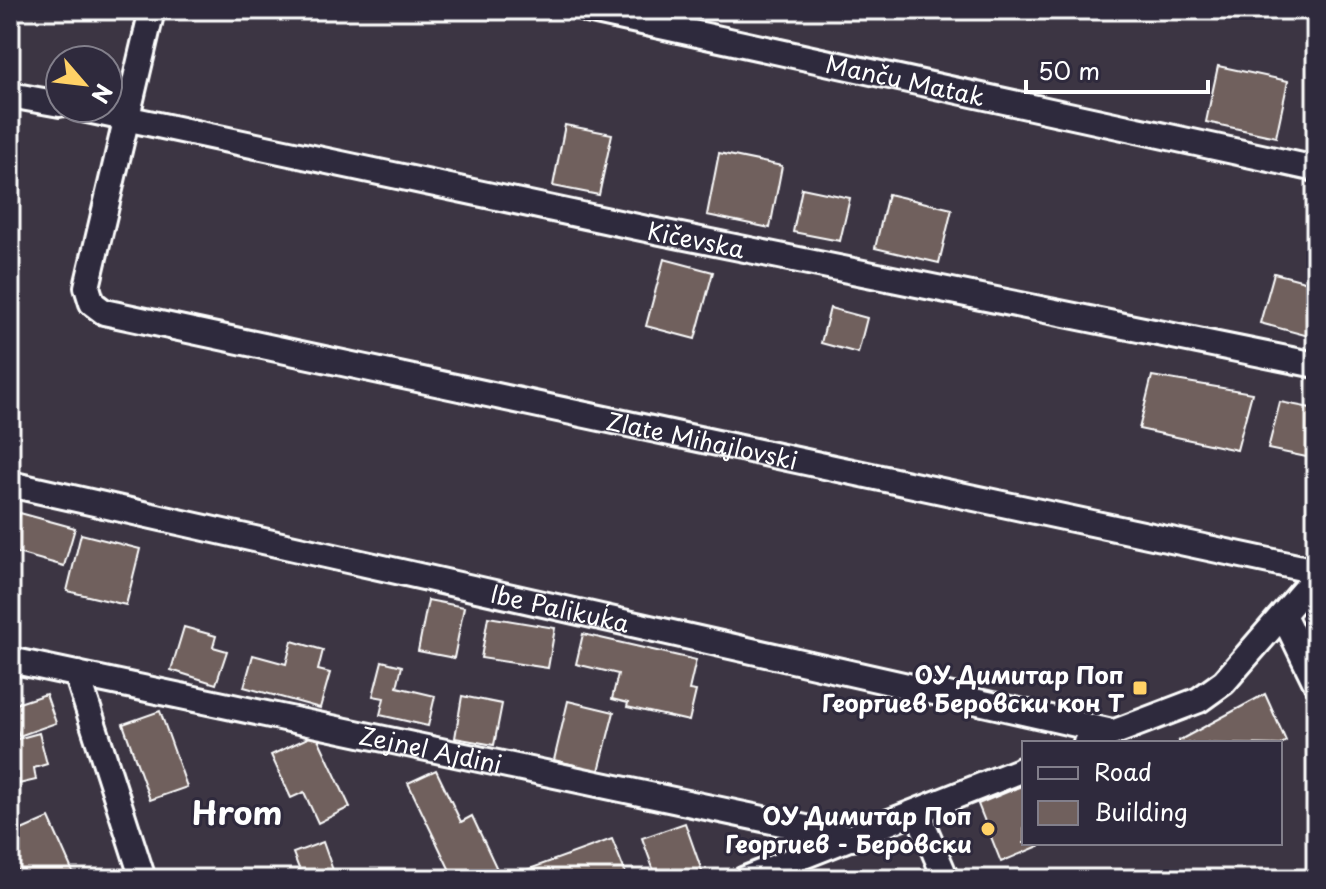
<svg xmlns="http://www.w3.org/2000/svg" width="1326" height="889" viewBox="0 0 1326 889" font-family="'Playpen Sans',sans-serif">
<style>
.building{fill:#70605d;stroke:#fff;stroke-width:2}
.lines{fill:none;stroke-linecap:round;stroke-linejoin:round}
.minor-casing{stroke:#fff;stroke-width:30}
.minor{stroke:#2f2a3d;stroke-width:24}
.poi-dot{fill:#ffd166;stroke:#2f2a3d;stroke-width:3}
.labels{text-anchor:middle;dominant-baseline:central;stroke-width:6;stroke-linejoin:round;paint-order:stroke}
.street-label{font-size:24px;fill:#fff;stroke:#2f2a3d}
.poi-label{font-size:24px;font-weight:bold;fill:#fff;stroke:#2f2a3d;text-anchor:end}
.district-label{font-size:32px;font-weight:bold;fill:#fff;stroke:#2f2a3d}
</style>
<rect width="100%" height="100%" fill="#3c3543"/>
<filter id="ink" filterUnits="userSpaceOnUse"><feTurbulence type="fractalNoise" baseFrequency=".0125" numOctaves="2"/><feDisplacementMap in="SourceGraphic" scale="16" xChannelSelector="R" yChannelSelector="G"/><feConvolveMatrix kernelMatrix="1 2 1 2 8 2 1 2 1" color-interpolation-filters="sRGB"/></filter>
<g filter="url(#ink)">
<g class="building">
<polygon points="1218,66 1288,81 1276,137 1206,122"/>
<polygon points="565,125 612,134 599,195 553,186"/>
<polygon points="719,153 782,166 770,228 707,215"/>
<polygon points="802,188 850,198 840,241 793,232"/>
<polygon points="888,194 952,209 939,263 875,248"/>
<polygon points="664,259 713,272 695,339 646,326"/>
<polygon points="1274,273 1316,284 1316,338 1260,323"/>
<polygon points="830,308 867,318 858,353 821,343"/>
<polygon points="1152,376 1252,393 1237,450 1139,429"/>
<polygon points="1280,402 1316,409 1316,459 1268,449"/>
<polygon points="20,513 75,528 64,566 10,551"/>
<polygon points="81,534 140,549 126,605 67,591"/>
<polygon points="428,600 464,607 454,658 418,651"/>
<polygon points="488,617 555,628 548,668 481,658"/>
<polygon points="184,627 216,636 213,647 227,651 216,684 171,670"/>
<polygon points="583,634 696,660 689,690 696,691 689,721 627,707 628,703 612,699 618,674 576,664"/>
<polygon points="292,641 323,650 318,670 330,673 320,708 244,687 253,655 286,664"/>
<polygon points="382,661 402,666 397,687 435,696 428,726 380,715 384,698 373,696"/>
<polygon points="46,694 56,723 19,736 10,706"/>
<polygon points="1265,694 1286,741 1280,745 1179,743 1178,741"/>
<polygon points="462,696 502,704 494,745 455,738"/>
<polygon points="568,701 614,712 599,771 554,760"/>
<polygon points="160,711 187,787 150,800 123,724"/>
<polygon points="39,733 47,764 34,768 36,780 10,786 10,741"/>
<polygon points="316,734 350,807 318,823 304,792 291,798 271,755"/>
<polygon points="436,770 461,822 472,816 497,869 477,879 454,879 408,783"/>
<polygon points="1024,785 1024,843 1046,843 1001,862 978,804"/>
<polygon points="49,818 76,879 21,879 10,853 10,835"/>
<polygon points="685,823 703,874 689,879 657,879 642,838"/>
<polygon points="612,839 628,879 524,879 521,872"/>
<polygon points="323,842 336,879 303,879 293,853"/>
</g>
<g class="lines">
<defs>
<g id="minor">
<path id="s1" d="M152,10l-65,277 5,16 12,9 1212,259"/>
<path id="s2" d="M587,10l729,159"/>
<polyline points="10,95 60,104"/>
<path id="s3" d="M78,108l578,123 660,134"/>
<path id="s4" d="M10,484l1102,248"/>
<polyline points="1283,615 1316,683"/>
<path id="s5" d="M10,660l843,178"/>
<polyline points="77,674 143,879"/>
<polyline points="1086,743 1199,700 1224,682 1316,576"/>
<polyline points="918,813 946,879"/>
<polyline points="745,879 1024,769"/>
</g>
</defs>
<use href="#minor" class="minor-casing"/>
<use href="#minor" class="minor"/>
</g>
</g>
<g class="poi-dot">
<rect x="1132" y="680" width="16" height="16" rx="4"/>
<circle cx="988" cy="829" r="8"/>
</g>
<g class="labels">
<g class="street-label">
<text stroke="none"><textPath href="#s2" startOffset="326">Manču Matak</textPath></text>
<text stroke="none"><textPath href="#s3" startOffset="632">Kičevska</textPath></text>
<text stroke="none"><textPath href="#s1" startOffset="928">Zlate Mihajlovski</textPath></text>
<text stroke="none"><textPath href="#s4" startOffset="564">Ibe Palikuḱa</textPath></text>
<text stroke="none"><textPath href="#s5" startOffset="430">Zejnel Ajdini</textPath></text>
</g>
<g class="poi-label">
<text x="1124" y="674">ОУ Димитар Поп<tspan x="1124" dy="28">Георгиев Беровски кон Т</tspan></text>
<text x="972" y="815">ОУ Димитар Поп<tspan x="972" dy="28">Георгиев - Беровски</tspan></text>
</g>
<g class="district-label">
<text x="237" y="812">Hrom</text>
</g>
</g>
<rect width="1326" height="889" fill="none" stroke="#2f2a3d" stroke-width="40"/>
<rect x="20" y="20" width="1286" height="849" fill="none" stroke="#fff" stroke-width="3" filter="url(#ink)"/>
<rect x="1022" y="741" width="260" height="104" fill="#2f2a3d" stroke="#827f8b" stroke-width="2"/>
<rect x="1038" y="767" width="40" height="12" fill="#2f2a3d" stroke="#827f8b" stroke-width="2"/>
<text x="1094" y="781" font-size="24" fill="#ffffff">Road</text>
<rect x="1038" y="801" width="40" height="24" fill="#70605d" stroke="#827f8b" stroke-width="2"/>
<text x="1094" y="821" font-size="24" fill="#ffffff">Building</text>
<g transform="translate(84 84) rotate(118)"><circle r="38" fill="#2f2a3d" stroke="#827f8b" stroke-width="2"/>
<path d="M0-6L14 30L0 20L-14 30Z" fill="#ffd166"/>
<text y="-12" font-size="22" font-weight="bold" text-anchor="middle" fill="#ffffff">N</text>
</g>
<path d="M1026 80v12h182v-12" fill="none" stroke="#ffffff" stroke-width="4"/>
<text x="1038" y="80" font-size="24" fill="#ffffff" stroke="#2f2a3d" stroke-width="6" paint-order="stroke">50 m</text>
</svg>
